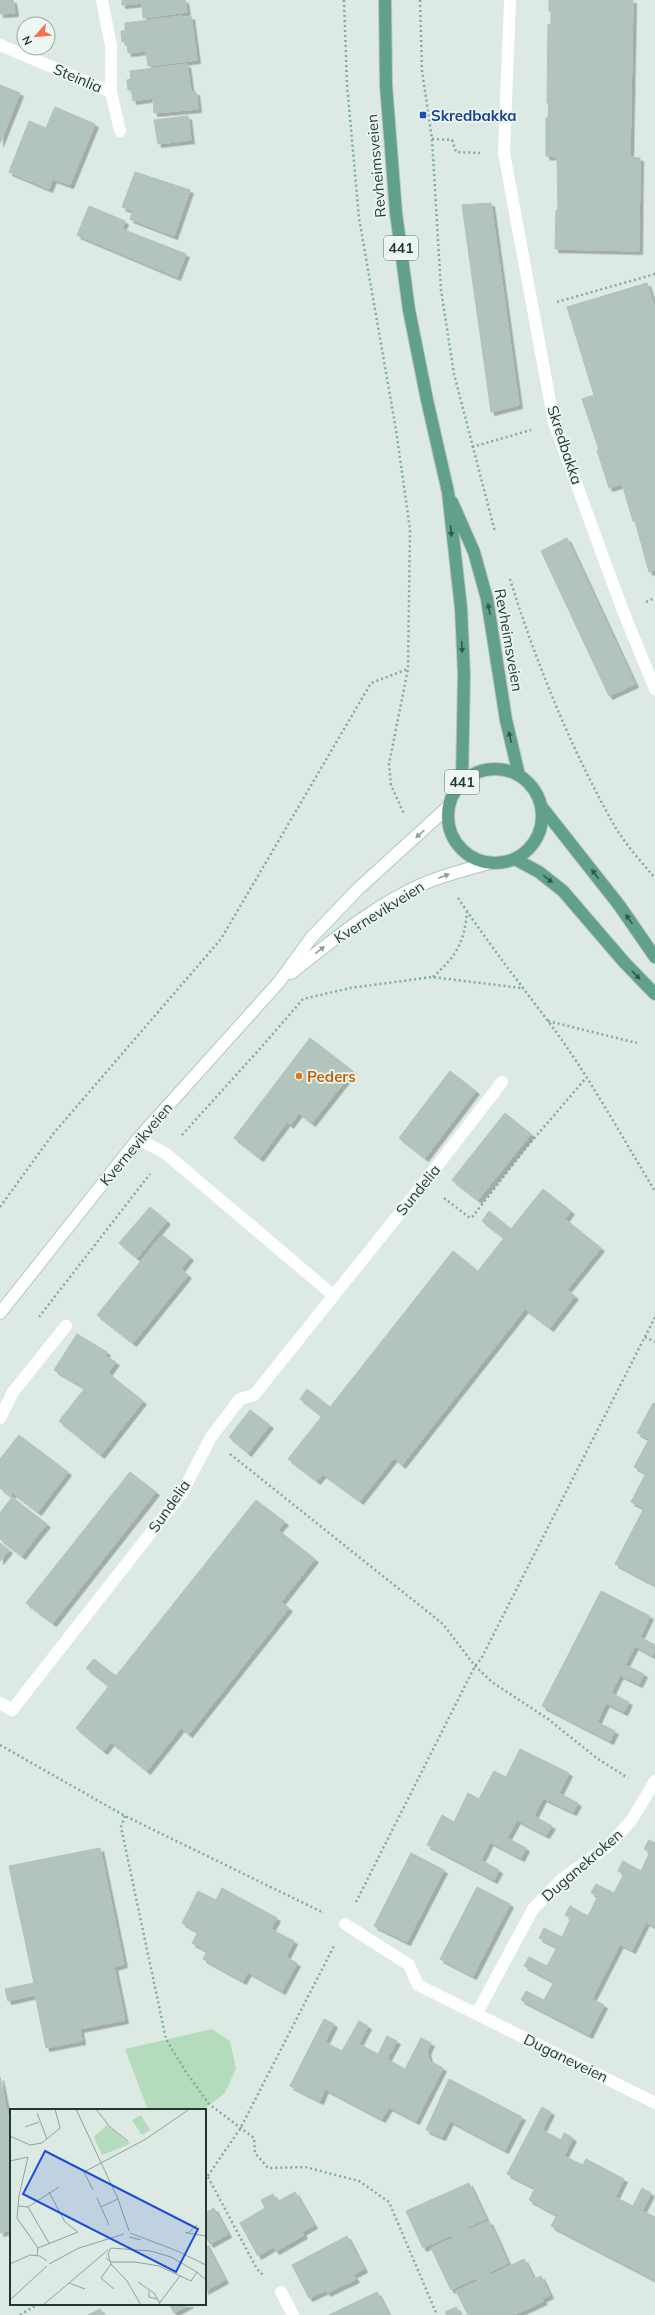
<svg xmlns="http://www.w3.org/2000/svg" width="655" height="2315" viewBox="0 0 655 2315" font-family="Mulish,sans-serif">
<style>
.green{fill:#b5dbbd}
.building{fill:#b2c4bc;stroke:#afc3ba;filter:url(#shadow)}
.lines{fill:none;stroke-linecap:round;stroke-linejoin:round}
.secondary-casing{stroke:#b0c9bf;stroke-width:14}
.primary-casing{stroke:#bcc3c1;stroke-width:14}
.path{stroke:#7dad9c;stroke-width:2.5;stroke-dasharray:2 3;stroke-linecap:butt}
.service{stroke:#fff;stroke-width:12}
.minor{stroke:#fff;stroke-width:12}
.secondary{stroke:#fff;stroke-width:12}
.primary{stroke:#60a08c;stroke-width:12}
.oneway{fill:#32574c}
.oneway2{fill:#8f9c98}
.transit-dot{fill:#1a4fb4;stroke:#edf6f1;stroke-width:1.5}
.food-dot{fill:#e8710a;stroke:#edf6f1;stroke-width:1.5}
.labels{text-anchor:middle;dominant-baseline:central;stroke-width:3.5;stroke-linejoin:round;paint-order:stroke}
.shield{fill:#edf6f1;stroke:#5d716a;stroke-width:1}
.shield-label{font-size:14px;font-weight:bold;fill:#1f3830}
.street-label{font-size:15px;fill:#1f3830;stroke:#edf6f1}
.transit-label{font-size:15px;font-weight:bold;fill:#164399;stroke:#edf6f1;text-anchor:start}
.food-label{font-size:15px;font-weight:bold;fill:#c56008;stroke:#edf6f1;text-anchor:start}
.inset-road{fill:none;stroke:#91a29b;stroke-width:1}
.view{fill:#1d4ed8;fill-opacity:0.15;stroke:#1d4ed8;stroke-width:2}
.inset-edge{fill:none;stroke:#1f3830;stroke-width:2}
</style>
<defs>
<filter id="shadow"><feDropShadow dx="3.5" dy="3.5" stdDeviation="0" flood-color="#0004"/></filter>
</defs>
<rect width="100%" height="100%" fill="#dde9e3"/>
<polygon class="green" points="212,2029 230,2041 236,2068 225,2093 203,2110 148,2110 125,2049"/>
<g class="building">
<polygon points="0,0 13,0 15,13 0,14"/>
<polygon points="122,0 185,0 187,12 143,18 142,3 122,5"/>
<polygon points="549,0 633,0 630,157 640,158 639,251 555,249 556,210 558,210 557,157 546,156 546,118 548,118 549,103 547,103 548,24 551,25 551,11 549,11"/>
<polygon points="182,16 182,18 191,16 197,60 148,66 146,51 128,53 127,41 122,42 121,31 125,31 125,23"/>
<polygon points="187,64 191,92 196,92 198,109 154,113 153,98 133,101 132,89 128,90 127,80 131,79 130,71"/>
<polygon points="0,85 20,93 0,143"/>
<polygon points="55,107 95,124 70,185 53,179 49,189 9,172 29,121 46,128"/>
<polygon points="188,116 191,140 158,144 154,120"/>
<polygon points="135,172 190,190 174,236 130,219 133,211 122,207"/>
<polygon points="491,203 519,405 491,412 462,205"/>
<polygon points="89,206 125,221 122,229 186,254 177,277 77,235"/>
<polygon points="647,283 655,309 655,570 649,572 635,521 633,521 622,484 609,488 597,450 599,450 582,399 594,395 567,307"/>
<polygon points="567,538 635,684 609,696 541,551"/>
<polygon points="310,1038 353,1071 312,1123 299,1113 290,1125 287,1122 260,1158 234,1138"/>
<polygon points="450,1071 476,1091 425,1158 399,1138"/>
<polygon points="505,1113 531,1134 478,1200 452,1180"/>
<polygon points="543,1189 571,1211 565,1219 601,1248 567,1290 575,1296 550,1328 525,1309 402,1465 394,1458 360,1501 323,1474 317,1481 288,1459 322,1416 300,1399 307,1389 330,1407 453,1251 478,1271 504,1238 482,1221 489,1211 511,1229"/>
<polygon points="150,1207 167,1221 137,1258 119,1243"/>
<polygon points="162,1235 190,1257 181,1269 188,1275 133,1343 97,1315"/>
<polygon points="77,1334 107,1352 105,1356 116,1362 108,1373 143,1401 101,1455 59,1421 85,1388 54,1370"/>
<polygon points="653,1403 655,1404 655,1585 615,1564 644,1508 631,1502 646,1473 634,1467 649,1439 637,1433"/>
<polygon points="250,1410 270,1425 248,1453 229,1437"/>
<polygon points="19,1435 68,1472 38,1512 13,1493 11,1496 0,1488 0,1459"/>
<polygon points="130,1472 156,1492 53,1623 26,1603"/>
<polygon points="12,1497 47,1524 34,1540 0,1513"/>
<polygon points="256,1500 285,1522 278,1530 315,1559 281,1602 289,1608 189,1734 181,1728 147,1771 111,1742 104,1751 76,1728 109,1686 86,1668 94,1659 116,1676"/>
<polygon points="0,1513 34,1540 22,1556 0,1539"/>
<polygon points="0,1543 9,1550 0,1561"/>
<polygon points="601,1591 650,1616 640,1637 655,1645 653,1656 635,1646 625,1665 644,1674 639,1684 620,1675 611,1693 629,1702 624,1712 606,1703 597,1722 615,1731 610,1741 542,1706"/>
<polygon points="520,1749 569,1773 559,1793 578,1803 573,1812 543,1798 534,1816 552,1826 546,1835 517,1820 507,1838 526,1848 521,1858 490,1842 481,1860 499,1870 494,1880 427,1845 442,1815 454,1822 468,1793 479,1799 494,1771 506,1777"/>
<polygon points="649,1840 655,1843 655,1927 646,1922 632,1950 620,1944 592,1999 604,2005 589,2035 521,2000 526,1991 544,2000 554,1982 524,1966 529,1957 547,1966 557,1947 539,1938 544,1928 562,1937 571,1918 565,1915 570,1906 588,1916 598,1896 591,1893 596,1884 614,1893 624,1874 618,1871 623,1861 641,1871 650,1852 644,1849"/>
<polygon points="100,1848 124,1964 114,1967 125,2020 80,2029 82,2041 46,2048 35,1995 8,2001 5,1989 34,1983 9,1866"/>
<polygon points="411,1853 444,1870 407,1942 374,1926"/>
<polygon points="477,1887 510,1904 473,1976 440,1959"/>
<polygon points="222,1888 277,1918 271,1929 294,1941 286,1957 297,1963 282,1991 248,1972 243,1981 203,1959 207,1951 192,1943 198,1932 182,1923 198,1891 216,1900"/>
<polygon points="324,2019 334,2024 325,2042 342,2051 359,2021 368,2026 359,2044 378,2054 387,2036 397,2041 387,2059 405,2069 421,2038 431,2043 427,2052 430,2061 443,2068 416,2121 389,2107 382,2119 325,2089 320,2101 290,2086"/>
<polygon points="0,2077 11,2131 11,2230 0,2233"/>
<polygon points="449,2079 522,2117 505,2150 450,2121 442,2137 426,2130"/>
<polygon points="542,2107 551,2112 542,2130 561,2140 564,2133 573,2138 564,2156 583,2165 586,2159 624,2179 615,2197 633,2206 642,2188 651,2193 642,2211 655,2217 655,2280 551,2226 557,2215 529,2200 535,2188 507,2174"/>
<polygon points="469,2183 486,2219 468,2227 469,2230 489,2221 508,2263 490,2272 491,2275 524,2259 534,2279 541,2276 550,2295 542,2299 544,2301 514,2315 468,2315 456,2291 478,2281 476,2278 451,2290 431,2248 453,2238 451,2235 423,2248 406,2211"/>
<polygon points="295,2192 314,2225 302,2232 304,2235 276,2251 273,2247 258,2256 240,2223 265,2208 261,2200 273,2194 277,2202"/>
<polygon points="214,2208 228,2234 210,2244 205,2236 205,2213"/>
<polygon points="347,2236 364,2269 353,2275 356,2279 327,2293 326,2290 309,2298 292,2265"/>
<polygon points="205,2242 225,2280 205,2291"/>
<polygon points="377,2292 389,2315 329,2315"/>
<polygon points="169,2304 190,2304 174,2313"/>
<polygon points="456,2307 460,2315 447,2315 445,2312"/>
<polygon points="100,2309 104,2315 88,2315"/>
</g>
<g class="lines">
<defs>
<g id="secondary">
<path d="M291,973c41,-32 84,-68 132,-89 21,-9 44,-15 67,-21"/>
<polyline points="0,1313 138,1139 279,982 311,938 359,888 448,807"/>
</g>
<g id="primary">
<polyline points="385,0 386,85 396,213 409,310 427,400 448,492 461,608 464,674 462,782"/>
<polyline points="452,502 474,552 487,599 506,720 519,775"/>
<circle cx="495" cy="816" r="47"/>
<polyline points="541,806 619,905 655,957"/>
<polyline points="515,859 539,872 563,891 624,962 655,994"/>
</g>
</defs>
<use href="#secondary" class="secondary-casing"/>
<use href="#primary" class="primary-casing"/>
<g class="path">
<polyline points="344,0 347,84 359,218 396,430 410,529 408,669 389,764 391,785 404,814"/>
<polyline points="420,0 422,71 432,139 441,290 454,374 495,532"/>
<polyline points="432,139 452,140 456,152 480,153"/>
<polyline points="557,302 655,274"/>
<polyline points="472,447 531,430"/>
<path d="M510,579c26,84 63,175 107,251 11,17 25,33 38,48"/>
<polyline points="646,602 655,598"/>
<path d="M458,898c28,42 59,82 90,123 40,53 72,113 107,170"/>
<path d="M433,977c23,-21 31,-33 34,-65"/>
<polyline points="548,1021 637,1043"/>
<polyline points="182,1135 265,1043 303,999 350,988 432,977 521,988"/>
<polyline points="444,1198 470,1218 473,1216 525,1149 586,1078"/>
<polyline points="0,1207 53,1134 221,939 371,683 408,669"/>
<polyline points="39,1317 150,1174"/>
<polyline points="645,1337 655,1342"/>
<polyline points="230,1454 443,1624 475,1666 492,1682 548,1719 598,1759 628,1778"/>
<polyline points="0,1745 125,1816 324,1913"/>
<polyline points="125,1816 121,1827 166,2039 186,2072 209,2104 254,2138 255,2153 268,2168 305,2167 359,2181 389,2202 437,2315"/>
<polyline points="356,1902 475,1666 481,1659 655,1317"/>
<polyline points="208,2177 257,2269 264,2276"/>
<polyline points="205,2180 240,2129 334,1946"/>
<polyline points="20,2315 38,2304"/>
</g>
<g class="service">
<polyline points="0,1418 13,1392 66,1326"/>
<polyline points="182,1493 211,1437 240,1399 254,1395"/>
<polyline points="281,2292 293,2315"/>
</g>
<g class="minor">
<polyline points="102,0 111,46 111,92"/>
<polyline points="510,0 504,153 554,423 623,611 655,689"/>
<polyline points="0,45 111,92 120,131"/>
<polyline points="138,1139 165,1153 333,1295"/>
<polyline points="254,1395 424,1183 502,1082"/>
<polyline points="0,1703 12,1710 182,1493"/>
<polyline points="345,1924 409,1965 418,1985 655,2103"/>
<polyline points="477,2013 533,1909 562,1879 607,1847 631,1821 655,1781"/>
</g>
<use href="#secondary" class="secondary"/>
<use href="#primary" class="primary"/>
</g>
<defs><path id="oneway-solid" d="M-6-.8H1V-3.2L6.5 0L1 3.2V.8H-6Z"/></defs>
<g class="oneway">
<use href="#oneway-solid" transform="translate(451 531) rotate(85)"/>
<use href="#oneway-solid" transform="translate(489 609) rotate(-101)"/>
<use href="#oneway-solid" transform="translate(462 647) rotate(87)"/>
<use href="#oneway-solid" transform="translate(510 737) rotate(-103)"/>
<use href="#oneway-solid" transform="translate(595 874) rotate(-127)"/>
<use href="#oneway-solid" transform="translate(548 879) rotate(38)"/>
<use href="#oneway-solid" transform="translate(629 919) rotate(-125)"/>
<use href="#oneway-solid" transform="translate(636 975) rotate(46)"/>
</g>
<g class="oneway2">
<use href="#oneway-solid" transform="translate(420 834) rotate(138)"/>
<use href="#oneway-solid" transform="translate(444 876) rotate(-21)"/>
<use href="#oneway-solid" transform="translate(320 950) rotate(-38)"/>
</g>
<rect class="transit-dot" x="419" y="111" width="8" height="8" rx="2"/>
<circle class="food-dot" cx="299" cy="1076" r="4"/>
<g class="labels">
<g class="shield">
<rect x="384" y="236" width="34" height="24" rx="3"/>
<rect x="445" y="770" width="34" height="24" rx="3"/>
</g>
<g class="shield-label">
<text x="401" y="248">441</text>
<text x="462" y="782">441</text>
</g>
<g class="street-label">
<text transform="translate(78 78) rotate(23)">Steinlia</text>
<text transform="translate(376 166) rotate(-95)">Revheimsveien</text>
<text transform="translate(565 445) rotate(72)">Skredbakka</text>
<text transform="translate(509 640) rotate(80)">Revheimsveien</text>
<text transform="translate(379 912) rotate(-32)">Kvernevikveien</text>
<text transform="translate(136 1144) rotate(-50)">Kvernevikveien</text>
<text transform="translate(418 1190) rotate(-51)">Sundelia</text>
<text transform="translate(169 1506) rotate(-55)">Sundelia</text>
<text transform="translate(582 1865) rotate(-41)">Duganekroken</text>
<text transform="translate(566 2058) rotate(26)">Duganeveien</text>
</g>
<g class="transit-label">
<text x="431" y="115">Skredbakka</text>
</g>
<g class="food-label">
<text x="307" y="1076">Peders</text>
</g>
</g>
<g transform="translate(10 2109)">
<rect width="196" height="196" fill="#dde9e3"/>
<path d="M131,6l9,15 -8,5 -10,-15zM97,16l23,19 -28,11 -8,-18z" fill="#b5dbbd"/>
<path class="inset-road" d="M66,0l42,90 11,32M86,0l14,18 18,14M27,4l10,26M15,18l14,-5M0,27l20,9 12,-2 18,-15 -5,-19M0,52l18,-4 -9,39 -2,22 21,30 -1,7M83,81l-9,-18 62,-33 42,-29M87,89l12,27M9,97l9,1 31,-20M18,98l21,36M91,98l17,-8M175,123l3,1 9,-8M120,124l45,17 31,15M178,124l18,3M119,128l12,3M28,139l40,-16 -13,-10 -16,-30M96,149l5,4h24l24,4 32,15 6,-9M0,155l20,-9 10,1 7,5M39,155l30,-16 45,-14M101,155l-10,14 13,11M128,173l16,11 6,10M59,174l16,6M139,182v6l8,2M0,191l37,-34M33,196l65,-55M131,196l-14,-24 -16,-17 -3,-10 3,-6 40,3 20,6 26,15 9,8M148,196l22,-29"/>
<path class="view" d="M35,42l153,78 -22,43 -153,-78z"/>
<rect width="196" height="196" class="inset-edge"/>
</g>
<g transform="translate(36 36) rotate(243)"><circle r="19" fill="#edf6f1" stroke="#9baaa4"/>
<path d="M0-3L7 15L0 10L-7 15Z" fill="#f47150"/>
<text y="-6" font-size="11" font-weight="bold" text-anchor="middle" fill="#1f3830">N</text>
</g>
</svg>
